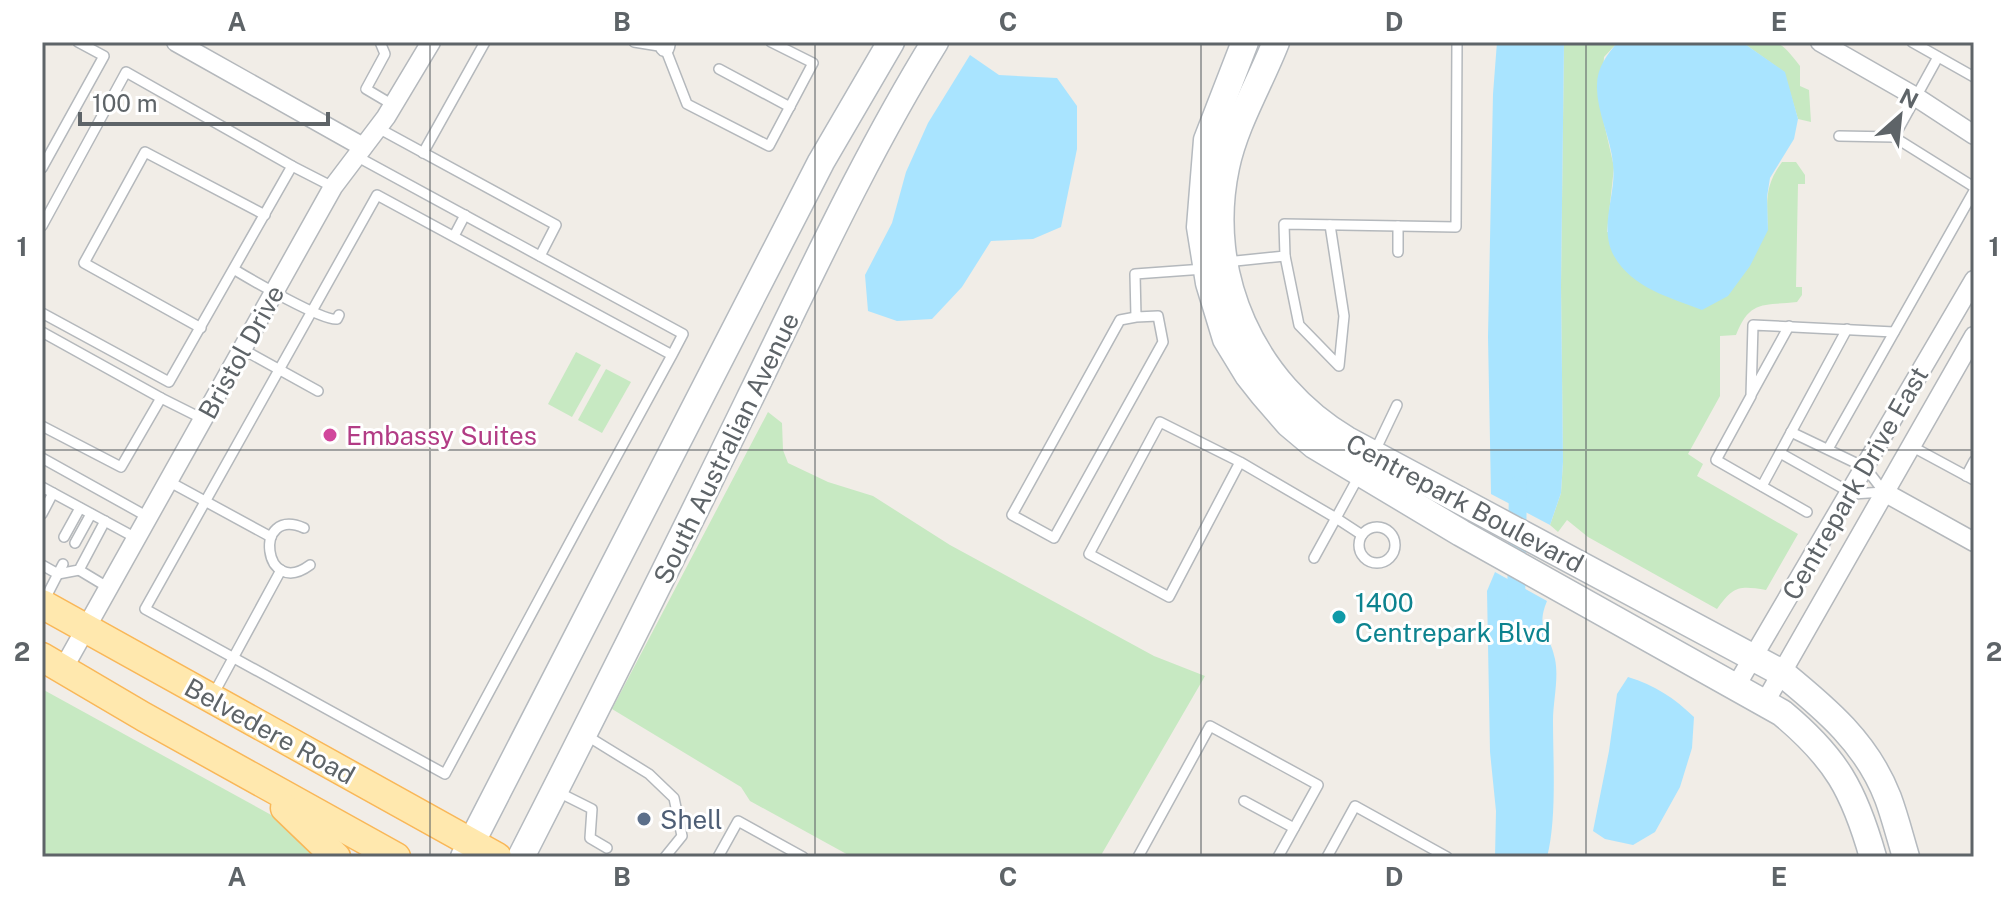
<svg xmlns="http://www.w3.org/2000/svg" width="2016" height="899" viewBox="0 0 2016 899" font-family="'Public Sans',sans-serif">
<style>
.green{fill:#c7e9c2}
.water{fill:#a9e4ff}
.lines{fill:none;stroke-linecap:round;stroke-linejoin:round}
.canal{stroke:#a9e4ff;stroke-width:18}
.lane-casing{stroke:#b4b8bc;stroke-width:12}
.street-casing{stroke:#b4b8bc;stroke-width:21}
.secondary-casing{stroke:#b5babf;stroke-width:29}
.primary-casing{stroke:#f9b758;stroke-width:31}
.lane{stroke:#fff;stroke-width:9}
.street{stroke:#fff;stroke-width:18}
.secondary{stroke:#fff;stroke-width:26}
.primary{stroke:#ffe8ae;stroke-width:28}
.grid{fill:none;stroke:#5e6468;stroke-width:2;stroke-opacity:0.55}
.hotel-dot{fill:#d1479c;stroke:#fff;stroke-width:3}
.culture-dot{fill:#0f9aa8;stroke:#fff;stroke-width:3}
.service-dot{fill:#5c6f8a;stroke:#fff;stroke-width:3}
.labels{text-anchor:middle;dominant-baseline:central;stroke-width:6;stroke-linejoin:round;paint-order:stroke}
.street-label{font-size:26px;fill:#5e6468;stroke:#fff}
.hotel-label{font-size:26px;fill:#b23c85;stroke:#fff;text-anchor:start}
.culture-label{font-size:26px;fill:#0d838f;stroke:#fff;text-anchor:start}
.service-label{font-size:26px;fill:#4e5e75;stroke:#fff;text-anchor:start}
.neatline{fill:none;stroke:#5e6468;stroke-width:3}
.grid-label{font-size:26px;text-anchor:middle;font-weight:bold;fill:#5e6468}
</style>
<rect width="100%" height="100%" fill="#f1ede7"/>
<g class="green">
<path d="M1564,42h54l-14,15 -3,53 13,57 -7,65 161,-2c-1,-29 -4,-43 14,-68h14l9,13v9h-7l-2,103h6v8l-5,7c-33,4 -47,-3 -61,33l-16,1v60l-32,58 15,10 -6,12 101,58 -32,56c-28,-5 -33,-3 -49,19l-129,-72 -21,-17 -9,12 -8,-7 11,-32 2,-31 -2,-176z"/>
<path d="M1742,42c36,0 35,-6 58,24v20l9,4 2,32 -13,-3 -14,-47z"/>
<polygon points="576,352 601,365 572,417 548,404"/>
<polygon points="606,369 631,382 602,433 578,420"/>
<polygon points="768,412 782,423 783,450 788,463 828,482 873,496 950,545 1154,656 1205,676 1100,857 852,857 750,801 741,787 612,709"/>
<polygon points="42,689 284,822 326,857 42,857"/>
</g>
<g class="water">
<polygon points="1497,42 1564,42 1561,286 1563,462 1561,493 1550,525 1491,494 1488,337 1493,94"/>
<path d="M1618,42h124l43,30 13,47 -4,20 -24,39 -3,19 1,33 -18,36 -22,30 -26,14c-31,-12 -70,-22 -88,-54 -16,-29 3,-62 -1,-92 -2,-26 -17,-53 -16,-79 0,-17 10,-31 21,-43z"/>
<polygon points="970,55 999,75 1057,78 1077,106 1077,149 1061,227 1033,239 991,241 962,287 932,319 897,321 868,311 865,275 892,223 906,172 928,123"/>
<path d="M1495,572l52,29c-12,29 3,32 8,58 4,20 -2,42 -2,62 0,40 4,98 -6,136h-52l1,-46 -6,-59 -3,-161z"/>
<path d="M1628,677c27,8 46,21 66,40l-2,31 -12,39 -25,45 -22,13 -28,-6 -12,-8 16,-80 8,-57z"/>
</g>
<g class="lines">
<polyline class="canal" points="1516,607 1518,485"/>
<defs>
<g id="lane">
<polyline points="380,42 385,54 366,89 393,105"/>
<polyline points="634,42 665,47"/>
<polyline points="1912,42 1974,77"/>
<polyline points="664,45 687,104 769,146 813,63 771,42"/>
<polyline points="719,69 790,107"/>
<polyline points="378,128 556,225 540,256"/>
<polyline points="1839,136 1894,137 1938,57"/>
<polyline points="1894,137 1974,187"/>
<polyline points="423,153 485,42"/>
<polyline points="356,156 683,334 672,355 584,516 445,774 145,609 377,195 672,355"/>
<polyline points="292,166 333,187"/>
<polyline points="42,168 104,56 78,42"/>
<polyline points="42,226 126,72 292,166 169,382 42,313"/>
<polyline points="454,236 465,215"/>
<polyline points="1398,252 1398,226"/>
<polyline points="1285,256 1299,325 1339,366 1344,316 1330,225"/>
<polyline points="1226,262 1285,256 1284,224 1456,227 1457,42"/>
<path d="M235,270c15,9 89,52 102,49l2,-4"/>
<polyline points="1136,317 1158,316 1163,342 1054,538 1012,515 1120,320 1136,317 1135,274 1204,269"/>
<polyline points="201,328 84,263 145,152 265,215"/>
<polyline points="42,332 161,398"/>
<polyline points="242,349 318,391"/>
<polyline points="1752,393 1789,326"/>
<polyline points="42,426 121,467 161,398 203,419"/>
<polyline points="1791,432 1860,465 1868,471 1884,492"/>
<polyline points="1911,446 1974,480"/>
<polyline points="1828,449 1974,191"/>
<polyline points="1375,451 1397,405"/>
<polyline points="1780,453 1853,494 1884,492"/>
<polyline points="42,458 148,517"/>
<polyline points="1240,462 1169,597 1089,554 1160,422 1240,462 1336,518 1360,474"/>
<polyline points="1966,476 1974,461"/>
<polyline points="168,481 271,537"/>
<polyline points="1762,486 1847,329"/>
<polyline points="42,487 136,538"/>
<polyline points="1807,512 1716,460 1751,396 1753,325 1894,332"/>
<polyline points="42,514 53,493"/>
<circle cx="1377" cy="545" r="18"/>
<path d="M304,528c-52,-23 -41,72 6,37"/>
<polyline points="64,537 80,508"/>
<polyline points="75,543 91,514"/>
<polyline points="1314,558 1336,518 1362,535"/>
<polyline points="42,565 58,574 79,570 105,521"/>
<polyline points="79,570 109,588"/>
<polyline points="44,601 63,564"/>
<polyline points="213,695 281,570"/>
<polyline points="584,734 649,774 674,798 682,836 665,857"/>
<polyline points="556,791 592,809 590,838 607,848"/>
<polyline points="1244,801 1294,828"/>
<polyline points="718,857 738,821 803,857"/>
<polyline points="1138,857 1210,726 1318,785 1278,857"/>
<polyline points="1327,857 1355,806 1447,857"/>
</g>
<g id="street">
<polyline points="176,42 363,147"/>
<polyline points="1820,42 1916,97 1974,135"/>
<polyline points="665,47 666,42"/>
<polyline points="1884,492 1974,542"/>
<polyline points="63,669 333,187 386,117 431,42"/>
<polyline points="1736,686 1974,280"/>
<polyline points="1765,702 1974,336"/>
</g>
<g id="secondary">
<path d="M1245,42l-38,98 -7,87 9,56 17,56 22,36 15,19 26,30 25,21 147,88 321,180c54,45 72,77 91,144"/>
<path d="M1276,42c-16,41 -41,82 -50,125 -23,108 27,217 121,273l435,233c44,36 85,70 106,125 7,19 12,39 18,59"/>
<polyline points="464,857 821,162 891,42"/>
<path d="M521,857c77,-151 153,-303 227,-455 60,-122 116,-245 187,-360"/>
</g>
<g id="primary">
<polyline points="42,604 497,857"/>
<polyline points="42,657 144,717 396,857"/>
<polyline points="285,808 336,857"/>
</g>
</defs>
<use href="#lane" class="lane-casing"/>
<use href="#street" class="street-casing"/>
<use href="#secondary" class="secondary-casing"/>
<use href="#primary" class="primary-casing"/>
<use href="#lane" class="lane"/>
<use href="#street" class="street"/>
<use href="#secondary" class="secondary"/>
<use href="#primary" class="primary"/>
</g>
<path class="grid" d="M430,42v815M815,42v815M1201,42v815M1586,42v815M42,450h1932"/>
<circle class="hotel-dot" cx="330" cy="435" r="8"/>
<circle class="culture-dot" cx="1339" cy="617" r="8"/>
<circle class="service-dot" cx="644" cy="819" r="8"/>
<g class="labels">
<g class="street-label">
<text transform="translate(241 352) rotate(-61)">Bristol Drive</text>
<text transform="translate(726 448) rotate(-64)">South Australian Avenue</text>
<text transform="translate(1855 483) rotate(-60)">Centrepark Drive East</text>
<text transform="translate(1465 503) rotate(28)">Centrepark Boulevard</text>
<text transform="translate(270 731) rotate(29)">Belvedere Road</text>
</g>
<g class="hotel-label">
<text x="346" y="435">Embassy Suites</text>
</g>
<g class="culture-label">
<text x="1355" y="602">1400<tspan x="1355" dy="30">Centrepark Blvd</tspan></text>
</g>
<g class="service-label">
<text x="660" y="819">Shell</text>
</g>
</g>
<rect width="2016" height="899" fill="none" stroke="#ffffff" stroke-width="88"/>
<g transform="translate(1900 116) rotate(27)" stroke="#ffffff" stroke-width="6" paint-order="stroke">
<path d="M0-6L14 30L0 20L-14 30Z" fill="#5e6468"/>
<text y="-12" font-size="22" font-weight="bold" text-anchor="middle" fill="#5e6468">N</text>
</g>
<path d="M80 112v12h248v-12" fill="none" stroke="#5e6468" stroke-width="4"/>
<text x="92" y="112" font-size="24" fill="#5e6468" stroke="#ffffff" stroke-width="6" paint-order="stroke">100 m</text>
<rect x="44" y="44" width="1928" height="811" class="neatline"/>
<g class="grid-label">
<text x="237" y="31">A</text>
<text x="622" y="31">B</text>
<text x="1008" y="31">C</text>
<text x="1394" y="31">D</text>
<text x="1779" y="31">E</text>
<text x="22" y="256">1</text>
<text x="1994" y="256">1</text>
<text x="22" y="661">2</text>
<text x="1994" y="661">2</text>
<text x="237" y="886">A</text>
<text x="622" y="886">B</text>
<text x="1008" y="886">C</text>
<text x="1394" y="886">D</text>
<text x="1779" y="886">E</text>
</g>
</svg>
